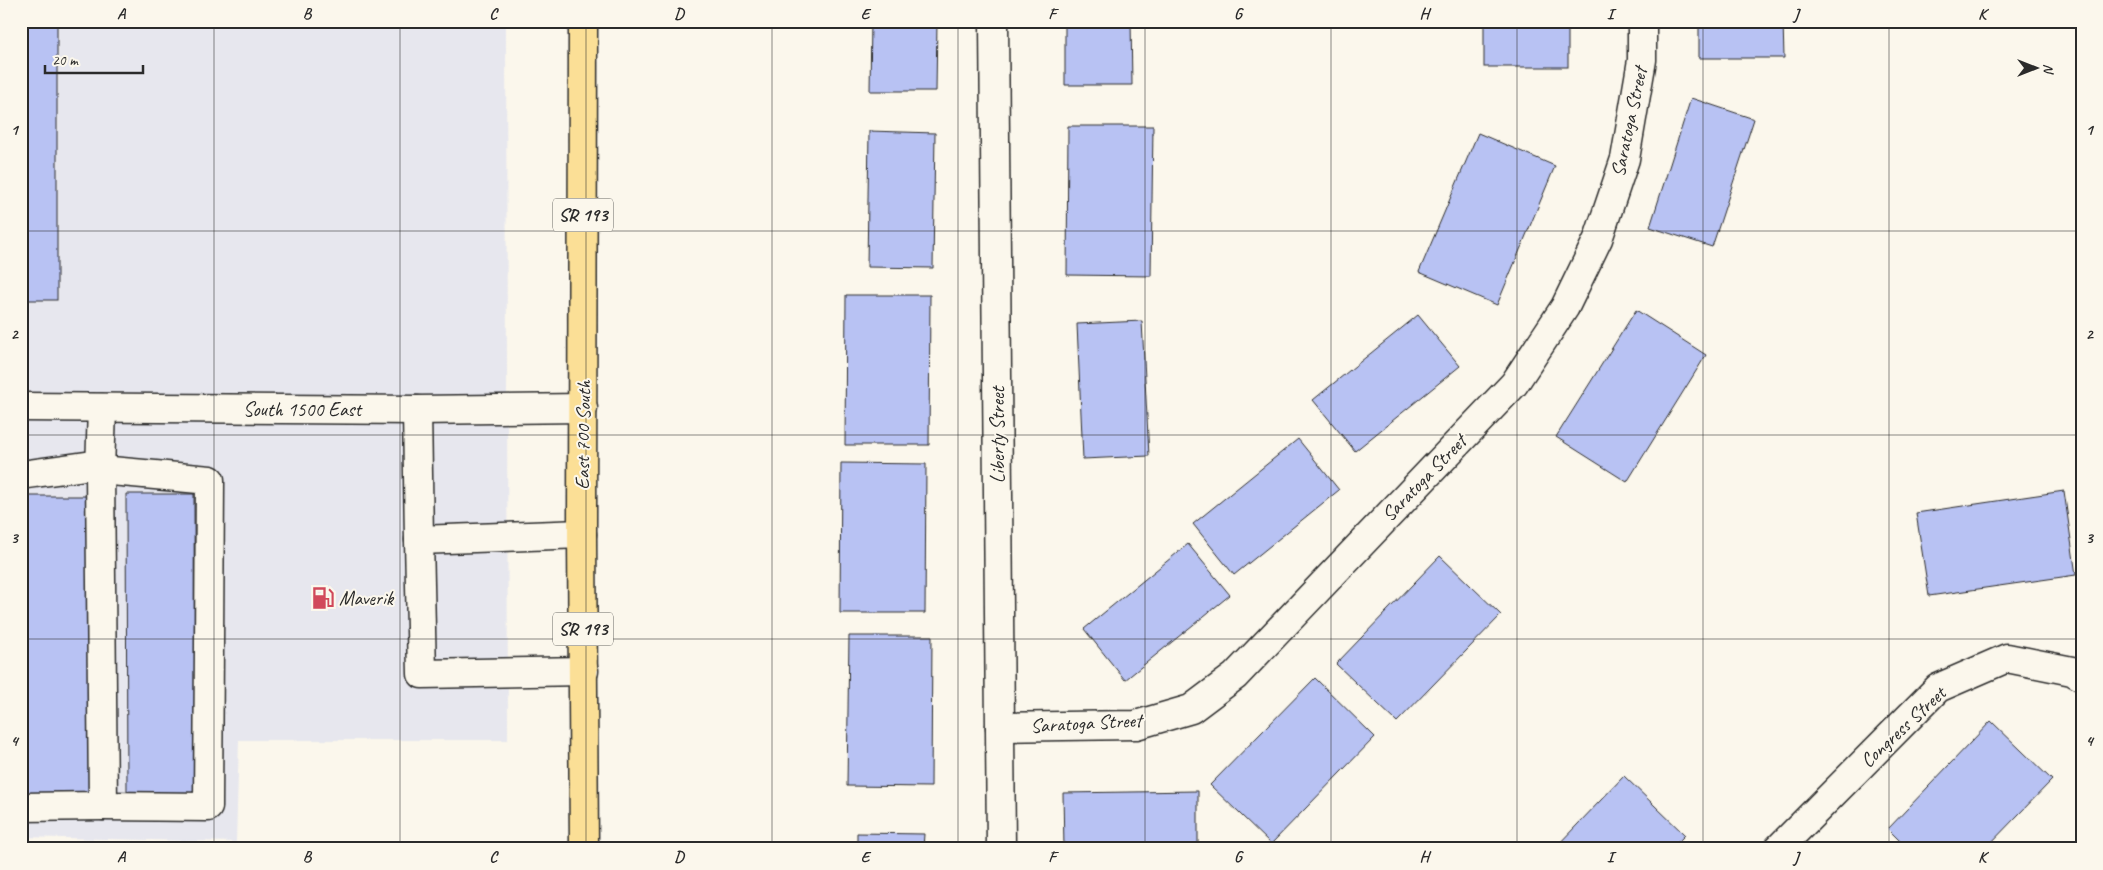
<svg xmlns="http://www.w3.org/2000/svg" width="2103" height="870" viewBox="0 0 2103 870" font-family="Caveat,sans-serif">
<style>
.built{fill:#e7e7ee}
.building{fill:#b8c2f3;stroke:#2b2b2b}
.lines{fill:none;stroke-linecap:round;stroke-linejoin:round}
.minor-casing{stroke:#2b2b2b;stroke-width:31}
.major-casing{stroke:#2b2b2b;stroke-width:31}
.minor{stroke:#fbf7ec;stroke-width:28}
.major{stroke:#fbdf96;stroke-width:28}
.grid{fill:none;stroke:#2b2b2b;stroke-width:1;stroke-opacity:0.55}
.labels{text-anchor:middle;dominant-baseline:central;stroke-width:4;stroke-linejoin:round;paint-order:stroke}
.shield{fill:#fbf7ec;stroke:#696865;stroke-width:1}
.shield-label{font-size:19px;font-weight:bold;fill:#2b2b2b}
.street-label{font-size:20px;fill:#2b2b2b;stroke:#fbf7ec}
.poi-label{font-size:20px;fill:#2b2b2b;stroke:#fbf7ec;text-anchor:start}
.neatline{fill:none;stroke:#2b2b2b;stroke-width:2}
.grid-label{font-size:16px;text-anchor:middle;font-weight:bold;fill:#2b2b2b}
</style>
<rect width="100%" height="100%" fill="#fbf7ec"/>
<filter id="ink" filterUnits="userSpaceOnUse"><feTurbulence type="fractalNoise" baseFrequency=".02" numOctaves="2"/><feDisplacementMap in="SourceGraphic" scale="10" xChannelSelector="R" yChannelSelector="G"/><feConvolveMatrix kernelMatrix="1 2 1 2 8 2 1 2 1" color-interpolation-filters="sRGB"/></filter>
<g filter="url(#ink)">
<polygon class="built" points="21,21 506,21 508,740 239,740 236,842 21,837"/>
<g class="building">
<rect x="21" y="21" width="36" height="279"/>
<polygon points="871,21 937,21 936,91 870,91"/>
<polygon points="1065,21 1131,21 1132,85 1065,85"/>
<rect x="1484" y="21" width="84" height="46"/>
<polygon points="1699,21 1783,21 1784,58 1699,58"/>
<polygon points="1691,98 1754,119 1712,247 1650,227"/>
<polygon points="1068,126 1153,126 1151,276 1067,275"/>
<polygon points="869,131 935,133 933,268 867,267"/>
<polygon points="1478,133 1555,166 1497,305 1419,272"/>
<polygon points="846,295 930,295 929,445 845,445"/>
<polygon points="1636,310 1706,355 1627,482 1556,437"/>
<polygon points="1418,315 1460,366 1355,451 1313,400"/>
<polygon points="1142,321 1149,456 1083,459 1077,324"/>
<polygon points="1298,439 1339,490 1234,575 1193,524"/>
<polygon points="841,463 926,464 925,613 840,613"/>
<polygon points="2064,491 2076,575 1929,596 1916,513"/>
<polygon points="126,494 194,494 195,793 127,794"/>
<polygon points="21,496 88,496 90,793 21,794"/>
<polygon points="1188,544 1230,595 1125,680 1084,629"/>
<polygon points="1440,556 1501,615 1397,722 1336,664"/>
<polygon points="849,636 932,636 931,787 847,786"/>
<polygon points="1315,678 1375,737 1271,844 1210,785"/>
<polygon points="1991,721 2052,780 1985,849 1908,849 1888,829"/>
<polygon points="1624,776 1685,835 1671,849 1554,849"/>
<polygon points="1198,791 1198,849 1064,849 1063,793"/>
<polygon points="857,833 924,834 923,849 857,849"/>
</g>
<g class="lines">
<defs>
<g id="minor">
<polyline points="994,21 1001,849"/>
<polyline points="21,407 417,410 583,408"/>
<polyline points="417,410 419,540 582,534"/>
<polyline points="100,470 210,480 208,807 103,806"/>
<polyline points="21,475 100,464"/>
<polyline points="419,540 422,674 584,671"/>
<polyline points="1000,727 1136,725 1191,709 1235,676 1514,384 1565,307 1598,239 1625,159 1642,60 1642,21"/>
<polyline points="21,807 103,806 100,470 102,408"/>
<polyline points="1778,849 1938,688 2007,658 2072,671 2082,677"/>
</g>
<polyline id="major" points="583,21 582,534 584,849"/>
</defs>
<use href="#minor" class="minor-casing"/>
<use href="#major" class="major-casing"/>
<use href="#minor" class="minor"/>
<use href="#major" class="major"/>
</g>
</g>
<path class="grid" d="M214,21v828M400,21v828M586,21v828M772,21v828M958,21v828M1145,21v828M1331,21v828M1517,21v828M1703,21v828M1889,21v828M21,231h2061M21,435h2061M21,639h2061"/>
<defs>
<symbol id="fuel-bare" viewBox="-9 -9 18 18"><path d="M-5.5-6h7V0h2V4h1.3V-2.5L3-4.5l.8-.8L6-3V5H2.5V1h-1V6h-7ZM-4.2-4.7v3.2H.2V-4.7Z" fill="#d1495b" stroke="#fbf7ec" stroke-width="2.5" paint-order="stroke"/></symbol>
</defs>
<g fill-rule="evenodd">
<use href="#fuel-bare" x="307" y="582" width="32" height="32"/>
</g>
<g class="labels">
<g class="shield">
<rect x="553" y="198.5" width="60" height="33" rx="4"/>
<rect x="553" y="612.5" width="60" height="33" rx="4"/>
</g>
<g class="shield-label">
<text x="583" y="215">SR 193</text>
<text x="583" y="629">SR 193</text>
</g>
<g class="street-label">
<text transform="translate(1629 122) rotate(-78)">Saratoga Street</text>
<text x="302" y="409">South 1500 East</text>
<text transform="translate(583 435) rotate(-89)">East 700 South</text>
<text transform="translate(997 435) rotate(-90)">Liberty Street</text>
<text transform="translate(1424 478) rotate(-46)">Saratoga Street</text>
<text transform="translate(1086 723) rotate(-3)">Saratoga Street</text>
<text transform="translate(1903 727) rotate(-43)">Congress Street</text>
</g>
<g class="poi-label">
<text x="339" y="598">Maverik</text>
</g>
</g>
<rect width="2103" height="870" fill="none" stroke="#fbf7ec" stroke-width="55"/>
<g transform="translate(2036 68) rotate(90)" stroke="#fbf7ec" stroke-width="4" paint-order="stroke">
<path d="M0-4L9 19L0 12L-9 19Z" fill="#2b2b2b"/>
<text y="-8" font-size="14" font-weight="bold" text-anchor="middle" fill="#2b2b2b">N</text>
</g>
<path d="M45 65v8h98v-8" fill="none" stroke="#2b2b2b" stroke-width="2.5"/>
<text x="52" y="65" font-size="15" fill="#2b2b2b" stroke="#fbf7ec" stroke-width="4" paint-order="stroke">20 m</text>
<rect x="28" y="28" width="2048" height="814" class="neatline"/>
<g class="grid-label">
<text x="121" y="19">A</text>
<text x="307" y="19">B</text>
<text x="493" y="19">C</text>
<text x="679" y="19">D</text>
<text x="865" y="19">E</text>
<text x="1052" y="19">F</text>
<text x="1238" y="19">G</text>
<text x="1424" y="19">H</text>
<text x="1610" y="19">I</text>
<text x="1796" y="19">J</text>
<text x="1982" y="19">K</text>
<text x="14" y="135">1</text>
<text x="2089" y="135">1</text>
<text x="14" y="339">2</text>
<text x="2089" y="339">2</text>
<text x="14" y="543">3</text>
<text x="2089" y="543">3</text>
<text x="14" y="746">4</text>
<text x="2089" y="746">4</text>
<text x="121" y="862">A</text>
<text x="307" y="862">B</text>
<text x="493" y="862">C</text>
<text x="679" y="862">D</text>
<text x="865" y="862">E</text>
<text x="1052" y="862">F</text>
<text x="1238" y="862">G</text>
<text x="1424" y="862">H</text>
<text x="1610" y="862">I</text>
<text x="1796" y="862">J</text>
<text x="1982" y="862">K</text>
</g>
</svg>
